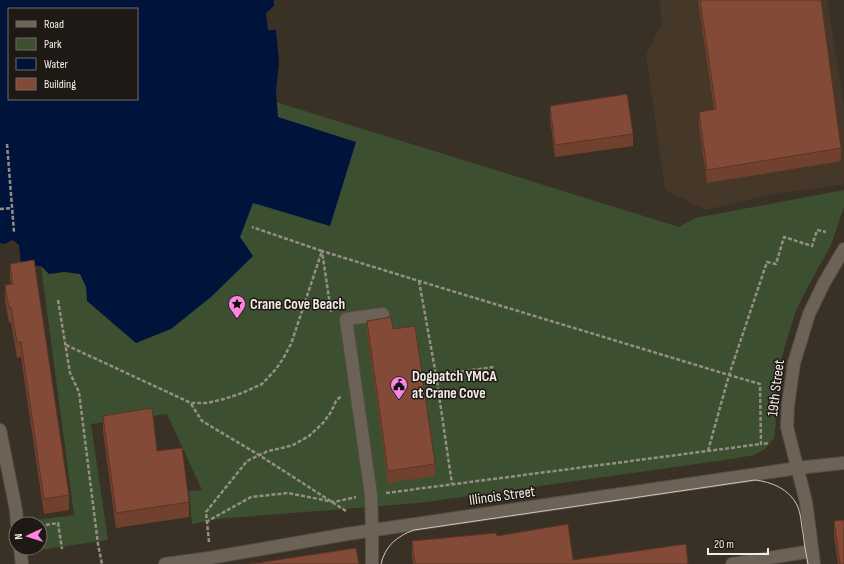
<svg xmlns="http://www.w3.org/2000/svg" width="844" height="564" viewBox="0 0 844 564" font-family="'Sofia Sans Condensed',sans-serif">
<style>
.built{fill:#463828}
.green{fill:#3d4f31}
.water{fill:#00143b;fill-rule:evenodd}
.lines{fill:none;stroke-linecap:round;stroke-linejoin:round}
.minor-casing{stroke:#574f47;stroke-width:14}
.path{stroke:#958e85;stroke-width:2.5;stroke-dasharray:4 2;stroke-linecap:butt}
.minor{stroke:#6d6256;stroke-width:12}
.tram{stroke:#cdc6bf;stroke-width:1}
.wall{fill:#71402f}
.building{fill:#834b37;stroke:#5c3426}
.labels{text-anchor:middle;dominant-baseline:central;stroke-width:3;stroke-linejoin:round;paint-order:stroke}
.poi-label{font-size:15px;font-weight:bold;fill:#f2ece5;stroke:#1e1915;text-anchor:start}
.street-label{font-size:15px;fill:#f2ece5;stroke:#1e1915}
</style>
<rect width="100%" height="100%" fill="#3a3126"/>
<polygon class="built" points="659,0 827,0 844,105 844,180 842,185 771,194 706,210 665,190 646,54 662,23"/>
<polygon class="green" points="266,99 679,227 695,218 844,190 844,207 831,245 803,296 795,313 782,356 778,371 774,404 776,423 774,438 765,449 754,455 732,459 419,503 217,519 192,524 189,491 202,490 167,414 91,424 108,540 32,551 31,548 40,548 40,524 29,524 29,521 74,515 41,266"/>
<path class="water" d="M0,0h274v6l-8,7 2,17h8l3,32 -3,29 2,26 78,25 -26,84 -77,-23 -13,34 13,19 -42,41 -40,32 -35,14 -49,-42 -1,-14 -6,-13 -16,-2 -15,2 -8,-8 -20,-1 -2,-20 -6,-5 -9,4 -4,-1zM9,9h128v90h-128z"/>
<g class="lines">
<defs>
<g id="minor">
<polyline points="0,430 16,510 17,524"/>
<polyline points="20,548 22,564"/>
<polyline points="165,564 210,558 347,534 798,468 844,463"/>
<polyline points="372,564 372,531 371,495 346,319 383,314"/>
<polyline points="732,564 812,551"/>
<polyline points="814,564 806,502 787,427 788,405 794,363 809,314 824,283 844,249"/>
</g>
</defs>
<use href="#minor" class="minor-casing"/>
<g class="path">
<polyline points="7,144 14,232"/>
<polyline points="0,209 12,208"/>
<polyline points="419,281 436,375 452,484"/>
<polyline points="58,300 70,373 79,392 98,544 102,564"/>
<polyline points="331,312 322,251 419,281 729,375 767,262 776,264 784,237 812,246 817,230 826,232"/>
<polyline points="66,345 191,403 207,403 224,399 242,393 262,384 276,369 284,357 291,344 322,251 252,227"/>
<polyline points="436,375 494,367"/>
<polyline points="191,404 202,421 259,455 346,511"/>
<polyline points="708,451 729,375 760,384 761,444 769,443"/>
<polyline points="386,493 761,444"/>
<polyline points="206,522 251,497 288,493 334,502 356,497"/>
<polyline points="40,526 58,523 62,549"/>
<polyline points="209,542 206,512 247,461 268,451 282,448 293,445 309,436 323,423 331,412 336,401 341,396"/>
</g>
<use href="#minor" class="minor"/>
<path class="tram" d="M381,564c4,-18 16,-28 33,-34l341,-50c17,2 34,9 42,25 4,8 4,19 6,28 1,10 3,21 5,31"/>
</g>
<g class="wall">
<polygon points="698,0 821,0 841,148 841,161 707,183 699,125 699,112 714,109"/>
<polygon points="550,106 633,134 633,146 555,157 550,118"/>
<polygon points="10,264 69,495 69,510 44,514 21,357 17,358 11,322 9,323 5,300 5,285 11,284 10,279"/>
<polygon points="367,321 393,329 435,464 435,476 388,483 367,333"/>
<polygon points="103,416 157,451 189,502 189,517 116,528 103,431"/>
<polygon points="834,521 844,564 838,564 834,536"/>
<polygon points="497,536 573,560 688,564 413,564 412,556 412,541"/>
</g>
<g class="building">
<polygon points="700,0 821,0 841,148 707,170 699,112 716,109"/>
<polygon points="627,94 633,134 555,145 550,106"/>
<polygon points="34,260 69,495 44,499 21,342 17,342 11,307 9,308 5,285 13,284 10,264"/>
<polygon points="391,317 393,329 415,326 435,464 388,471 367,321"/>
<polygon points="152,408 157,451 182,448 189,502 116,513 103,416"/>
<polygon points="844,520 844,564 840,564 834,521"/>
<polygon points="568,524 573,560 686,544 688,564 415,564 412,541 496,533 497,536"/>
<polygon points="356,548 359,564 250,564"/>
</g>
<defs>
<symbol id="sight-pin" viewBox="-11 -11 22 30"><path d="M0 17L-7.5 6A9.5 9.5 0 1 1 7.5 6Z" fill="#fe85e0" stroke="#1e1915"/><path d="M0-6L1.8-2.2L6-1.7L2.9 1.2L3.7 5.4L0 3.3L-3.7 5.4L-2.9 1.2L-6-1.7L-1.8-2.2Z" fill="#111"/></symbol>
<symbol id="civic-pin" viewBox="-11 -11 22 30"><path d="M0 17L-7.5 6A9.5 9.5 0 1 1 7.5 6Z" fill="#fe85e0" stroke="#1e1915"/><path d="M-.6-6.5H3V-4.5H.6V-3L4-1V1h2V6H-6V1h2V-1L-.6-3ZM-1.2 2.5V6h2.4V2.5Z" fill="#111"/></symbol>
</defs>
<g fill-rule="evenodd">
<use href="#sight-pin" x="227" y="294" width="20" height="27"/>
<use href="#civic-pin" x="389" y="375" width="20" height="27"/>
</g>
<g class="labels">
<g class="poi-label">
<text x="250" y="304">Crane Cove Beach</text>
<text x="412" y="376">Dogpatch YMCA<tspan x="412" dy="17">at Crane Cove</tspan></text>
</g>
<g class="street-label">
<text transform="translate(776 388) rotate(-83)">19th Street</text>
<text transform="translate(502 496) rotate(-8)">Illinois Street</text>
</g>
</g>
<rect x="8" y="8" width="130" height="92" fill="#1e1915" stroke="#736d68"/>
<rect x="16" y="21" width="20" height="6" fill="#6d6256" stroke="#736d68"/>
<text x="44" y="28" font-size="12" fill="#f2ece5">Road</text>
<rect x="16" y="38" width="20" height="12" fill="#3d4f31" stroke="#736d68"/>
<text x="44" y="48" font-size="12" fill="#f2ece5">Park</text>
<rect x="16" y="58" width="20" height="12" fill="#00143b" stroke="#736d68"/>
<text x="44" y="68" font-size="12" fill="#f2ece5">Water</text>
<rect x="16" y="78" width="20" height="12" fill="#834b37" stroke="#736d68"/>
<text x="44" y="88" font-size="12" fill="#f2ece5">Building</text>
<g transform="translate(28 536) rotate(266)"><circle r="19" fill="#1e1915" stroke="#736d68"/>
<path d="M0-3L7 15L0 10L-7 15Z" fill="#fe85e0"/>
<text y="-6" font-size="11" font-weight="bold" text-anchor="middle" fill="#f2ece5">N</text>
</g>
<path d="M708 548v6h60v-6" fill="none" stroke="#f2ece5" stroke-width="2"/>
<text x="714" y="548" font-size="12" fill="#f2ece5" stroke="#1e1915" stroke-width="3" paint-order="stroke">20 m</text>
</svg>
